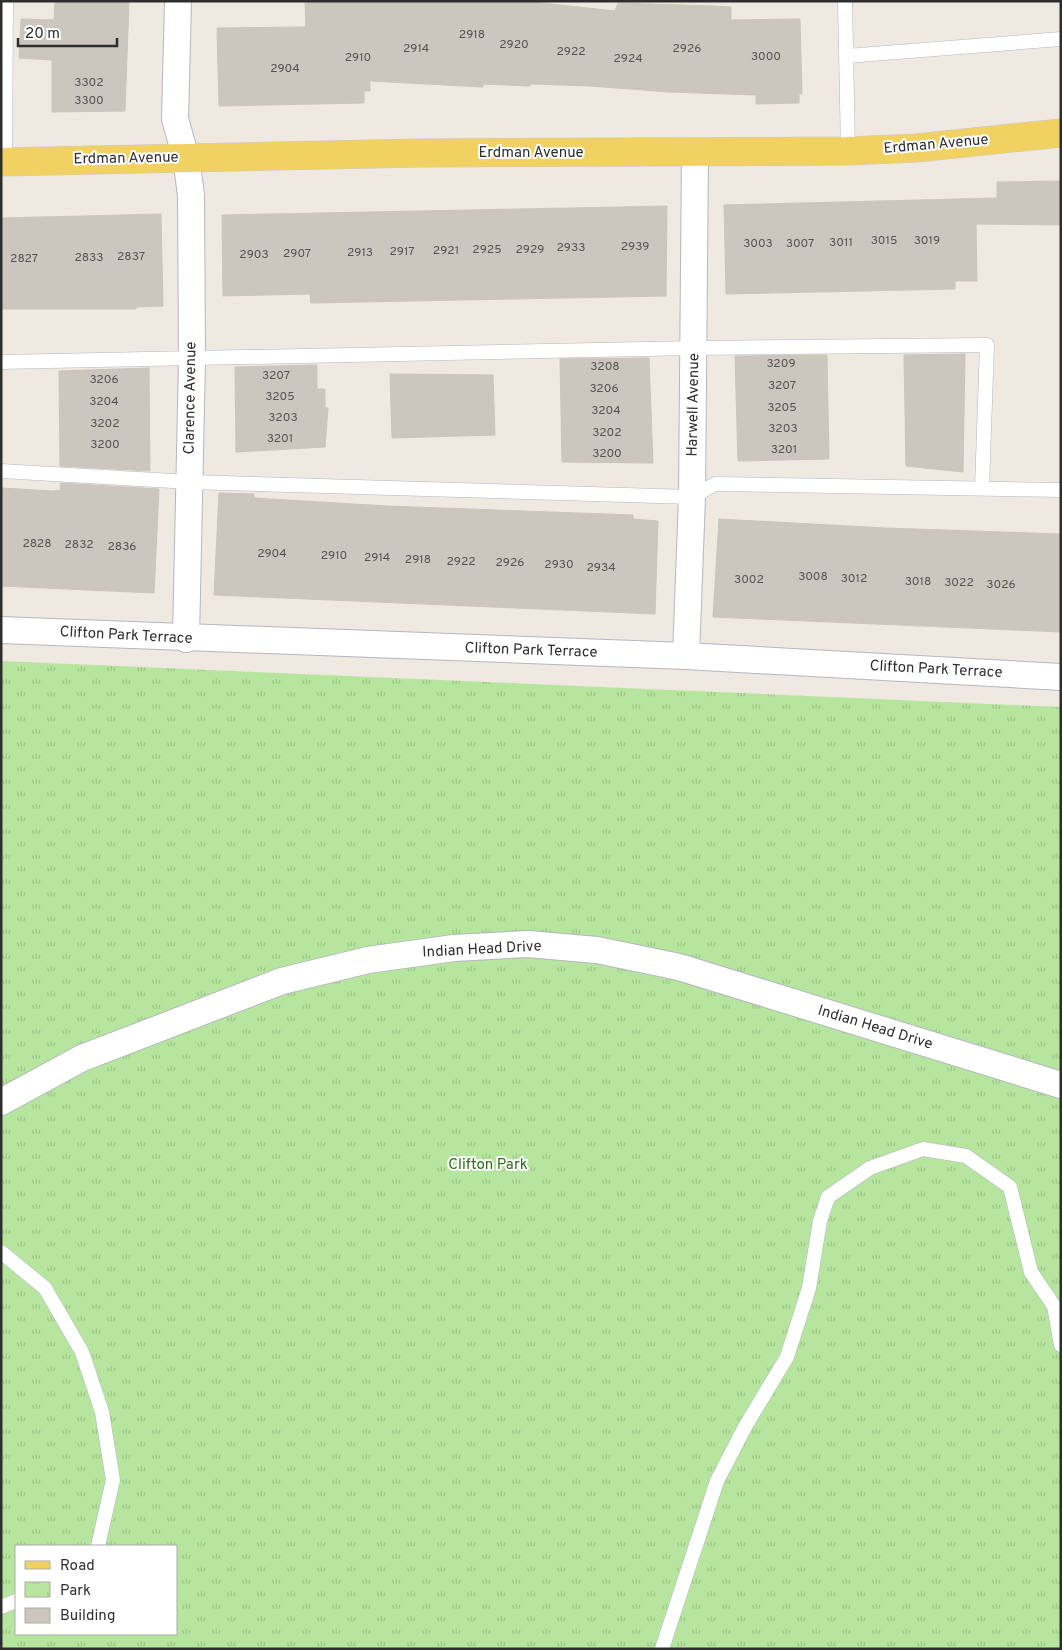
<svg xmlns="http://www.w3.org/2000/svg" width="1062" height="1650" viewBox="0 0 1062 1650" font-family="Overpass,sans-serif">
<style>
.park{fill:url(#park-tufts);fill-rule:evenodd}
.building{fill:#cbc7bf;stroke:#cbc5ba}
.lines{fill:none;stroke-linecap:round;stroke-linejoin:round}
.service-casing{stroke:#b4b7c1;stroke-width:15}
.minor-casing{stroke:#b4b7c1;stroke-width:28}
.primary-casing{stroke:#c9c9c9;stroke-width:29}
.service{stroke:#fff;stroke-width:14}
.minor{stroke:#fff;stroke-width:26}
.primary{stroke:#f2d163;stroke-width:28}
.labels{text-anchor:middle;dominant-baseline:central;stroke-width:4;stroke-linejoin:round;paint-order:stroke}
.number-label{font-size:12px;fill:#555452}
.street-label{font-size:15px;fill:#2e2e2e;stroke:#fff}
.park-label{font-size:15px;fill:#2c6e1b;stroke:#fff}
</style>
<defs>
<pattern id="park-tufts" width="24" height="20" patternUnits="userSpaceOnUse" patternTransform="scale(1.25)"><rect width="24" height="20" fill="#b6e59e"/><path d="M3 7l-1-3M5 7V3M7 7l1-3M15 17l-1-3M17 17v-4M19 17l1-3" fill="none" stroke="#9dc588"/></pattern>
</defs>
<rect width="100%" height="100%" fill="#efe9e1"/>
<path class="park" d="M1,661l1060,46v942h-1060zM16,1546h160v88h-160z"/>
<g class="building">
<polygon points="55,1 129,1 125,111 52,112 52,60 19,58 21,19 54,20"/>
<polygon points="305,1 524,1 615,11 618,3 714,6 731,7 731,20 800,19 802,94 799,94 799,103 756,104 756,95 669,92 591,86 531,84 530,86 483,84 483,87 370,81 370,91 364,91 364,103 219,106 217,28 306,27"/>
<polygon points="1061,181 1061,225 976,224 977,281 955,281 955,289 726,294 724,205 997,198 997,182"/>
<polygon points="667,206 666,296 311,303 310,294 223,296 222,215"/>
<polygon points="161,214 163,306 136,307 136,309 1,309 1,218"/>
<polygon points="965,354 963,472 906,466 904,355"/>
<polygon points="827,355 829,459 738,461 735,356"/>
<polygon points="649,358 653,463 562,462 560,359"/>
<polygon points="317,365 317,389 325,389 325,408 328,408 325,447 236,452 235,367"/>
<polygon points="149,368 150,471 60,466 59,371"/>
<polygon points="390,374 493,375 495,435 392,438"/>
<polygon points="60,483 159,489 154,593 1,586 1,488 53,491 61,490"/>
<polygon points="219,493 254,494 254,498 387,506 633,515 633,519 658,521 655,614 214,595"/>
<polygon points="719,519 886,528 1061,534 1061,632 713,617"/>
</g>
<g class="lines">
<defs>
<g id="service">
<polyline points="845,1 848,151"/>
<polyline points="847,56 1061,39"/>
<polyline points="5,162 6,1"/>
<polyline points="1,362 694,348 987,345 982,487"/>
<polyline points="1,471 190,482 692,497 715,484 1061,490"/>
<polyline points="1,1252 45,1288 82,1352 102,1412 113,1480 98,1546"/>
<polyline points="1,1607 16,1601"/>
<polyline points="662,1649 717,1481 746,1425 787,1357 809,1288 820,1221 828,1197 870,1168 923,1149 966,1156 1010,1187 1031,1272 1054,1306 1061,1345"/>
</g>
<g id="minor">
<polyline points="178,1 175,119 186,158 191,195 192,359 186,639"/>
<polyline points="1,630 686,656 1061,677"/>
<polyline points="686,656 692,497 695,153"/>
<polyline points="1,1102 82,1058 282,981 368,960 454,948 528,944 597,950 679,967 1061,1085"/>
</g>
<polyline id="primary" points="1,162 421,153 848,151 916,148 1061,133"/>
</defs>
<use href="#service" class="service-casing"/>
<use href="#minor" class="minor-casing"/>
<use href="#primary" class="primary-casing"/>
<use href="#service" class="service"/>
<use href="#minor" class="minor"/>
<use href="#primary" class="primary"/>
</g>
<g class="labels">
<g class="number-label">
<text x="472" y="35">2918</text>
<text x="514" y="45">2920</text>
<text x="416" y="49">2914</text>
<text x="687" y="49">2926</text>
<text x="571" y="52">2922</text>
<text x="766" y="57">3000</text>
<text x="358" y="58">2910</text>
<text x="628" y="59">2924</text>
<text x="285" y="69">2904</text>
<text x="89" y="83">3302</text>
<text x="89" y="101">3300</text>
<text x="884" y="241">3015</text>
<text x="927" y="241">3019</text>
<text x="841" y="243">3011</text>
<text x="758" y="244">3003</text>
<text x="800" y="244">3007</text>
<text x="635" y="247">2939</text>
<text x="571" y="248">2933</text>
<text x="487" y="250">2925</text>
<text x="530" y="250">2929</text>
<text x="446" y="251">2921</text>
<text x="402" y="252">2917</text>
<text x="360" y="253">2913</text>
<text x="297" y="254">2907</text>
<text x="254" y="255">2903</text>
<text x="131" y="257">2837</text>
<text x="89" y="258">2833</text>
<text x="24" y="259">2827</text>
<text x="781" y="364">3209</text>
<text x="605" y="367">3208</text>
<text x="276" y="376">3207</text>
<text x="104" y="380">3206</text>
<text x="782" y="386">3207</text>
<text x="604" y="389">3206</text>
<text x="280" y="397">3205</text>
<text x="104" y="402">3204</text>
<text x="782" y="408">3205</text>
<text x="606" y="411">3204</text>
<text x="283" y="418">3203</text>
<text x="105" y="424">3202</text>
<text x="783" y="429">3203</text>
<text x="607" y="433">3202</text>
<text x="280" y="439">3201</text>
<text x="105" y="445">3200</text>
<text x="784" y="450">3201</text>
<text x="607" y="454">3200</text>
<text x="37" y="544">2828</text>
<text x="79" y="545">2832</text>
<text x="122" y="547">2836</text>
<text x="272" y="554">2904</text>
<text x="334" y="556">2910</text>
<text x="377" y="558">2914</text>
<text x="418" y="560">2918</text>
<text x="461" y="562">2922</text>
<text x="510" y="563">2926</text>
<text x="559" y="565">2930</text>
<text x="601" y="568">2934</text>
<text x="813" y="577">3008</text>
<text x="854" y="579">3012</text>
<text x="749" y="580">3002</text>
<text x="918" y="582">3018</text>
<text x="959" y="583">3022</text>
<text x="1001" y="585">3026</text>
</g>
<g class="street-label">
<text transform="translate(936 145) rotate(-5)">Erdman Avenue</text>
<text x="531" y="153">Erdman Avenue</text>
<text transform="translate(126 159) rotate(-1)">Erdman Avenue</text>
<text transform="translate(191 398) rotate(-89)">Clarence Avenue</text>
<text transform="translate(694 405) rotate(-89)">Harwell Avenue</text>
<text transform="translate(126 636) rotate(3)">Clifton Park Terrace</text>
<text transform="translate(531 651) rotate(2)">Clifton Park Terrace</text>
<text transform="translate(936 670) rotate(3)">Clifton Park Terrace</text>
<text transform="translate(482 950) rotate(-3)">Indian Head Drive</text>
<text transform="translate(875 1028) rotate(17)">Indian Head Drive</text>
</g>
<g class="park-label">
<text x="488" y="1165">Clifton Park</text>
</g>
</g>
<rect width="1062" height="1650" fill="none" stroke="#2e2e2e" stroke-width="5"/>
<rect x="15" y="1545" width="162" height="90" fill="#ffffff" stroke="#ababab"/>
<rect x="25" y="1561" width="25" height="8" fill="#f2d163" stroke="#ababab"/>
<text x="60" y="1570" font-size="15" fill="#2e2e2e">Road</text>
<rect x="25" y="1582" width="25" height="15" fill="url(#park-tufts)" stroke="#ababab"/>
<text x="60" y="1595" font-size="15" fill="#2e2e2e">Park</text>
<rect x="25" y="1608" width="25" height="15" fill="#cbc7bf" stroke="#ababab"/>
<text x="60" y="1620" font-size="15" fill="#2e2e2e">Building</text>
<path d="M18 38v8h99v-8" fill="none" stroke="#2e2e2e" stroke-width="2.5"/>
<text x="25" y="38" font-size="15" fill="#2e2e2e" stroke="#ffffff" stroke-width="4" paint-order="stroke">20 m</text>
</svg>
